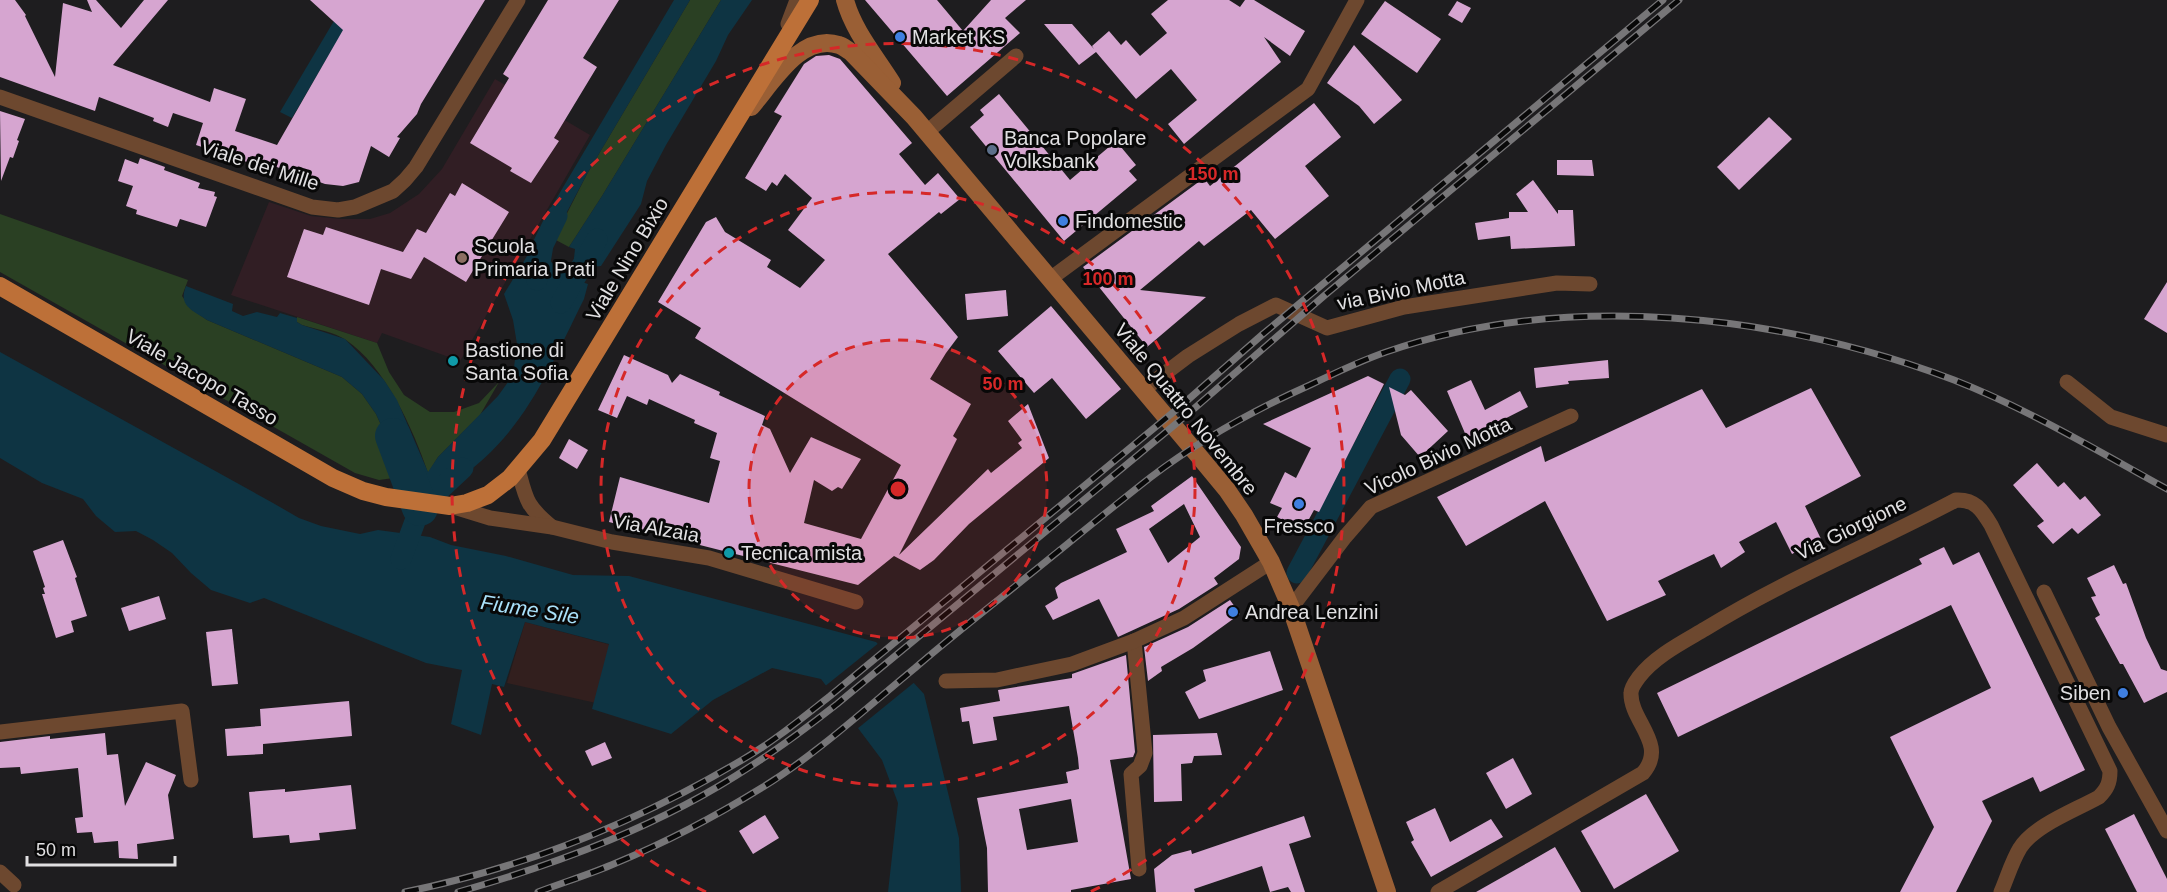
<svg xmlns="http://www.w3.org/2000/svg" width="2167" height="892" viewBox="0 0 2167 892" font-family="Arial,sans-serif">
<style>
.industrial{fill:#321f1e}
.education{fill:#311e24}
.green{fill:#2a4023}
.water{fill:#0e3443}
.pier{fill:#1e1d1f}
.lines{fill:none;stroke-linecap:round;stroke-linejoin:round}
.canal{stroke:#0e3443;stroke-width:21}
.river{stroke:#0e3443;stroke-width:36}
.building{fill:#d6a5d0;fill-rule:evenodd}
.street{stroke:#6d482f;stroke-width:15}
.secondary{stroke:#9a5f35;stroke-width:18}
.primary{stroke:#bd7038;stroke-width:18}
.rail-casing{stroke:#777678;stroke-width:7}
.rail{stroke:#080808;stroke-width:4.5;stroke-dasharray:14;stroke-linecap:butt}
.ring{fill:none;stroke:#d62828;stroke-width:3;stroke-dasharray:10 8}
.shop-dot{fill:#3f7fe0;stroke:#080808;stroke-width:2}
.service-dot{fill:#5c6f8a;stroke:#080808;stroke-width:2}
.education-dot{fill:#8d6e63;stroke:#080808;stroke-width:2}
.culture-dot{fill:#0f9aa8;stroke:#080808;stroke-width:2}
.labels{text-anchor:middle;dominant-baseline:central;stroke-width:6;stroke-linejoin:round;paint-order:stroke}
.poi-label{font-size:20px;fill:#e1e0e2;stroke:#080808;text-anchor:start}
.street-label{font-size:20px;fill:#e1e0e2;stroke:#080808}
.water-label{font-size:21px;font-style:italic;fill:#a9e1fa;stroke:#080808}
.centre{fill:#d62828;stroke:#080808;stroke-width:3}
.ring-label{font-size:18px;text-anchor:middle;font-weight:bold;fill:#d62828;stroke:#080808;stroke-width:6;stroke-linejoin:round;paint-order:stroke}
</style>
<rect width="100%" height="100%" fill="#1e1d1f"/>
<polygon class="industrial" points="525,622 611,645 596,703 507,683"/>
<polygon class="education" points="495,79 590,135 460,361 382,333 377,343 231,295 269,202 311,216 341,219 370,219 390,213 419,194 442,169"/>
<g class="green">
<polygon points="690,0 721,0 602,196 569,247 554,239 587,174"/>
<polygon points="0,214 188,280 182,296 191,309 207,320 342,377 362,394 376,414 393,451 401,477 379,480 355,473 0,272"/>
<path d="M297,317l80,26 12,29 15,23 26,17h24l25,-9 20,-21 -19,33 -42,42 -10,16c-14,-43 -44,-108 -82,-133 -12,-8 -30,-11 -44,-15l-5,-3z"/>
</g>
<g class="water">
<polygon points="361,0 292,118 280,112 341,9"/>
<polygon points="674,0 690,0 587,174 550,244 541,238 548,226 546,216"/>
<polygon points="721,0 752,0 728,35 716,61 666,145 647,181 641,204 601,266 591,267 574,258 575,249 569,247 602,196"/>
<path d="M533,246c15,13 35,33 55,38l-4,15c-37,74 -61,138 -133,185l-2,5 -42,-7 -6,-5 -8,-26 -17,-37 -14,-20 -20,-17 -135,-57c-15,-10 -29,-14 -21,-34l47,18 -1,7 11,5 14,-4 20,5 3,-4 17,5v4l5,3 43,14 39,41 13,20 31,72 10,-15 60,-61 15,-21 4,-31 -4,-24 -9,-26z"/>
<polygon points="0,352 273,503 299,518 321,526 360,534 378,530 430,537 451,545 506,556 573,575 629,576 876,642 924,694 959,838 961,892 888,892 898,803 882,760 821,679 772,668 713,700 671,734 592,709 609,644 525,622 504,687 492,684 481,735 451,724 462,670 426,663 264,598 250,603 211,590 191,573 172,553 153,540 136,531 115,532 96,516 83,499 42,483 0,458"/>
</g>
<polygon class="pier" points="880,642 916,681 857,729 824,687"/>
<g class="lines">
<g class="canal">
<polyline points="537,280 543,245 557,216"/>
<polyline points="561,303 597,239"/>
<polyline points="401,559 420,508 463,468"/>
<polyline points="1297,573 1400,379"/>
</g>
<polyline class="river" points="393,436 420,508"/>
</g>
<g class="building">
<polygon points="0,0 15,0 26,15 25,16 55,77 63,3 92,12 87,0 96,0 121,28 144,0 168,0 113,65 210,102 214,88 246,99 235,131 277,145 343,30 310,0 485,0 421,104 417,114 397,137 400,138 389,157 371,146 359,182 343,186 325,184 248,157 247,162 196,145 203,123 173,113 168,127 153,121 154,118 99,97 95,111 0,77"/>
<polygon points="548,0 619,0 583,58 597,67 554,138 559,141 531,183 510,171 512,168 470,143 509,78 503,74"/>
<polygon points="865,0 937,0 963,31 991,0 1026,0 1005,18 1020,33 947,96"/>
<polygon points="1168,0 1229,0 1240,7 1245,0 1254,0 1305,31 1290,56 1264,37 1281,62 1184,144 1168,124 1197,100 1171,69 1136,99 1096,52 1079,65 1044,24 1072,24 1094,49 1092,46 1109,31 1121,45 1126,40 1140,56 1167,33 1151,14"/>
<polygon points="1385,1 1441,39 1417,73 1361,34"/>
<polygon points="1457,1 1471,8 1462,23 1448,15"/>
<polygon points="1354,45 1402,100 1374,124 1359,106 1327,83"/>
<polygon points="829,55 840,59 912,143 899,154 925,185 938,173 960,199 941,214 939,212 888,254 958,337 946,353 930,379 971,404 953,436 957,439 899,555 988,469 991,473 1022,448 1018,443 1022,440 1008,421 1028,404 1049,458 969,524 934,560 920,570 894,556 858,585 609,522 620,477 709,503 720,461 710,458 717,433 694,423 695,420 649,399 647,405 627,396 617,418 598,410 624,355 668,375 672,383 680,374 720,392 719,395 765,416 762,425 770,429 790,473 811,437 861,459 842,489 838,487 832,491 814,480 804,523 861,539 901,465 695,338 701,328 658,302 706,222 716,217 725,232 771,260 767,267 800,288 825,260 788,230 812,198 785,174 777,186 772,182 766,191 745,178 782,116 774,112 804,64 816,56"/>
<polygon points="999,94 1070,180 1116,141 1136,165 1129,171 1137,180 1064,241 970,127 984,115 980,110"/>
<polygon points="1314,103 1341,137 1305,166 1329,196 1275,239 1251,210 1204,246 1199,241 1140,290 1206,297 1147,347 1083,267 1204,178 1210,186"/>
<polygon points="0,111 25,119 17,140 19,141 13,158 10,157 1,181"/>
<polygon points="1769,117 1792,139 1739,190 1717,167"/>
<polygon points="140,158 165,167 164,170 200,183 198,188 215,192 214,196 217,197 206,227 180,219 177,227 136,214 137,210 126,206 133,186 118,181 125,159 138,164"/>
<polygon points="1557,160 1592,160 1594,176 1557,175"/>
<polygon points="1533,180 1558,214 1558,210 1573,210 1575,246 1511,249 1510,236 1478,240 1475,223 1509,218 1509,212 1528,212 1516,194"/>
<polygon points="462,183 509,212 466,282 424,257 411,279 381,269 369,305 287,277 304,229 323,235 326,227 403,252 417,229 426,233 450,193 455,196"/>
<polygon points="2167,282 2167,333 2144,319"/>
<polygon points="1006,290 1008,316 967,320 965,294"/>
<polygon points="1051,306 1121,389 1086,419 1052,378 1034,393 998,351"/>
<polygon points="1608,360 1609,378 1568,381 1569,384 1536,388 1534,368"/>
<polygon points="1368,376 1384,384 1319,512 1314,510 1303,530 1277,517 1282,508 1270,503 1285,472 1296,478 1311,448 1263,424"/>
<polygon points="1471,380 1485,410 1520,391 1528,407 1467,438 1447,391"/>
<polygon points="1389,387 1405,395 1411,390 1448,431 1420,457 1401,435"/>
<polygon points="1811,388 1861,476 1805,506 1821,539 1792,554 1776,522 1739,542 1745,552 1721,568 1714,554 1658,581 1666,595 1607,621 1545,501 1466,546 1437,497 1541,446 1545,462 1702,389 1726,428"/>
<polygon points="569,439 588,450 577,469 559,458"/>
<polygon points="2037,463 2058,487 2064,482 2080,500 2085,496 2101,515 2078,534 2072,528 2053,544 2037,526 2044,521 2013,485"/>
<path d="M1192,476l49,71 -2,12 -25,19 4,6 -39,25 -61,28 -19,-38 -46,21 -8,-14 13,-8 -3,-10 6,-5 66,-31 -11,-23 38,-18 -3,-5zM1184,504l16,33 -32,26 -19,-34z"/>
<polygon points="63,540 77,577 75,578 87,616 71,621 74,632 56,638 42,594 45,594 43,588 45,587 33,551"/>
<polygon points="1944,547 1953,565 1979,552 2085,770 2040,792 2033,777 1982,801 1992,821 1956,892 1900,892 1934,827 1890,737 1991,688 1951,605 1678,737 1657,693 1922,564 1919,559"/>
<polygon points="2114,565 2123,584 2126,583 2146,638 2161,669 2167,671 2167,692 2144,703 2123,664 2120,664 2095,618 2100,615 2091,597 2096,596 2087,578"/>
<polygon points="159,596 166,619 129,631 121,608"/>
<polygon points="1230,600 1240,614 1193,648 1161,667 1162,671 1148,681 1144,647 1188,627"/>
<polygon points="232,629 238,684 212,686 206,632"/>
<polygon points="1270,651 1283,690 1199,719 1185,692 1206,681 1203,670"/>
<path d="M1126,655l9,97 -2,5 -23,3 21,119 -60,11v2h-83l-1,-44 -10,-50 91,-15 -2,-11 13,-3 -1,-11 -9,-52 -76,11 4,23 -24,4 -4,-23 -7,1 -2,-14 40,-7 -2,-11 74,-12v-4zM1071,799l7,43 -51,8 -8,-41z"/>
<polygon points="349,701 352,736 263,744 263,754 227,756 225,729 261,726 260,709"/>
<polygon points="105,733 107,755 118,754 125,806 146,762 176,775 168,795 174,839 137,844 138,859 119,858 118,841 94,843 92,832 77,833 75,818 83,817 78,768 21,774 20,767 0,768 0,742 50,736 50,739"/>
<polygon points="1217,733 1222,755 1194,756 1192,763 1181,764 1182,801 1154,802 1153,735"/>
<polygon points="605,742 612,758 592,766 585,751"/>
<polygon points="1513,758 1532,794 1506,809 1486,773"/>
<polygon points="351,785 356,829 319,833 320,840 290,843 289,835 253,838 249,792 285,789 285,792"/>
<polygon points="1646,794 1679,851 1614,889 1581,831"/>
<polygon points="1435,808 1450,842 1491,819 1503,837 1431,877 1411,842 1414,840 1406,822"/>
<polygon points="2134,814 2167,879 2167,892 2137,892 2105,829"/>
<polygon points="765,815 779,838 753,854 739,831"/>
<polygon points="1304,816 1311,837 1289,844 1305,892 1291,892 1288,887 1270,892 1262,866 1194,889 1195,892 1156,892 1154,869 1172,855 1191,850 1192,854"/>
<polygon points="1555,847 1581,892 1476,892 1529,862"/>
</g>
<g class="lines">
<g class="street">
<polyline points="788,24 797,0"/>
<polyline points="0,97 312,207 338,210 355,207 393,191 405,180 416,167 518,0"/>
<polyline points="927,132 1016,56"/>
<polyline points="1050,279 1308,89 1357,0"/>
<polyline points="2067,382 2111,417 2167,435"/>
<polyline points="1143,390 1188,356 1239,324 1276,305 1327,328 1404,307 1557,283 1590,284"/>
<path d="M518,469c8,30 8,37 34,58"/>
<polyline points="451,506 490,518 552,527 612,542 709,558 856,602"/>
<polyline points="2044,592 2109,727 2167,831"/>
<polyline points="1291,608 1345,537 1371,507 1571,416"/>
<polyline points="1134,641 1145,753 1140,766 1131,774 1139,869"/>
<polyline points="946,681 997,680 1072,664 1134,641 1184,618 1271,562"/>
<polyline points="0,732 182,711 191,780"/>
<polyline points="0,872 14,885"/>
<path d="M1438,892l205,-119c25,-29 -13,-52 -12,-80 0,-5 5,-12 8,-16 16,-21 44,-35 66,-48 81,-50 168,-85 251,-129 19,-1 26,10 35,25l119,246c0,12 -3,18 -11,26 -25,14 -64,28 -79,51 -8,13 -13,30 -19,44"/>
</g>
<g class="secondary">
<path d="M845,0c8,30 30,56 47,83"/>
<path d="M751,107c21,-24 50,-75 88,-62 4,1 8,5 12,7l63,65 284,338 29,35 17,25 27,47 20,46 96,284"/>
</g>
<polyline class="primary" points="0,286 333,478 363,491 386,497 450,506 467,503 488,495 510,478 542,440 810,0"/>
<defs>
<g id="rail">
<path d="M405,892c119,-24 232,-70 337,-132 31,-18 60,-42 88,-64l352,-291 81,-71 400,-334"/>
<path d="M458,892c102,-29 204,-67 293,-126 30,-19 58,-40 86,-62l352,-291 136,-118 354,-295"/>
<path d="M538,892c26,-10 53,-18 78,-29 51,-21 100,-47 147,-76 55,-34 102,-78 152,-119 37,-32 76,-62 114,-93 41,-33 81,-66 122,-98 49,-37 103,-67 159,-92 25,-12 50,-24 76,-33 178,-62 395,-38 568,28 74,29 144,71 213,109"/>
</g>
</defs>
<use href="#rail" class="rail-casing"/>
<use href="#rail" class="rail"/>
</g>
<circle cx="898" cy="489" r="149" fill="#d62828" fill-opacity=".12"/>
<g class="ring">
<circle cx="898" cy="489" r="149"/>
<circle cx="898" cy="489" r="297"/>
<path d="M706 892A446 446 0 1 1 1090 892"/>
</g>
<g class="shop-dot">
<circle cx="900" cy="37" r="6"/>
<circle cx="1063" cy="221" r="6"/>
<circle cx="1299" cy="504" r="6"/>
<circle cx="1233" cy="612" r="6"/>
<circle cx="2123" cy="693" r="6"/>
</g>
<circle class="service-dot" cx="992" cy="150" r="6"/>
<circle class="education-dot" cx="462" cy="258" r="6"/>
<g class="culture-dot">
<circle cx="453" cy="361" r="6"/>
<circle cx="729" cy="553" r="6"/>
</g>
<g class="labels">
<g class="poi-label">
<text x="912" y="37">Market KS</text>
<text x="1004" y="138">Banca Popolare<tspan x="1004" dy="23">Volksbank</tspan></text>
<text x="1075" y="221">Findomestic</text>
<text x="474" y="246">Scuola<tspan x="474" dy="23">Primaria Prati</tspan></text>
<text x="465" y="350">Bastione di<tspan x="465" dy="23">Santa Sofia</tspan></text>
<text x="1299" y="526" text-anchor="middle">Fressco</text>
<text x="741" y="553">Tecnica mista</text>
<text x="1245" y="612">Andrea Lenzini</text>
<text x="2111" y="693" text-anchor="end">Siben</text>
</g>
<g class="street-label">
<text transform="translate(260 165) rotate(18)">Viale dei Mille</text>
<text transform="translate(627 259) rotate(-59)">Viale Nino Bixio</text>
<text transform="translate(1401 290) rotate(-12)">via Bivio Motta</text>
<text transform="translate(202 377) rotate(30)">Viale Jacopo Tasso</text>
<text transform="translate(1186 409) rotate(51)">Viale Quattro Novembre</text>
<text transform="translate(1438 456) rotate(-25)">Vicolo Bivio Motta</text>
<text transform="translate(656 528) rotate(10)">Via Alzaia</text>
<text transform="translate(1851 528) rotate(-26)">Via Giorgione</text>
</g>
<g class="water-label">
<text transform="translate(530 609) rotate(9)">Fiume Sile</text>
</g>
</g>
<circle cx="898" cy="489" r="9" class="centre"/>
<g class="ring-label">
<text x="1213" y="180">150 m</text>
<text x="1108" y="285">100 m</text>
<text x="1003" y="390">50 m</text>
</g>
<path d="M27 856v9h148v-9" fill="none" stroke="#e1e0e2" stroke-width="3"/>
<text x="36" y="856" font-size="18" fill="#e1e0e2" stroke="#080808" stroke-width="4.5" paint-order="stroke">50 m</text>
</svg>
